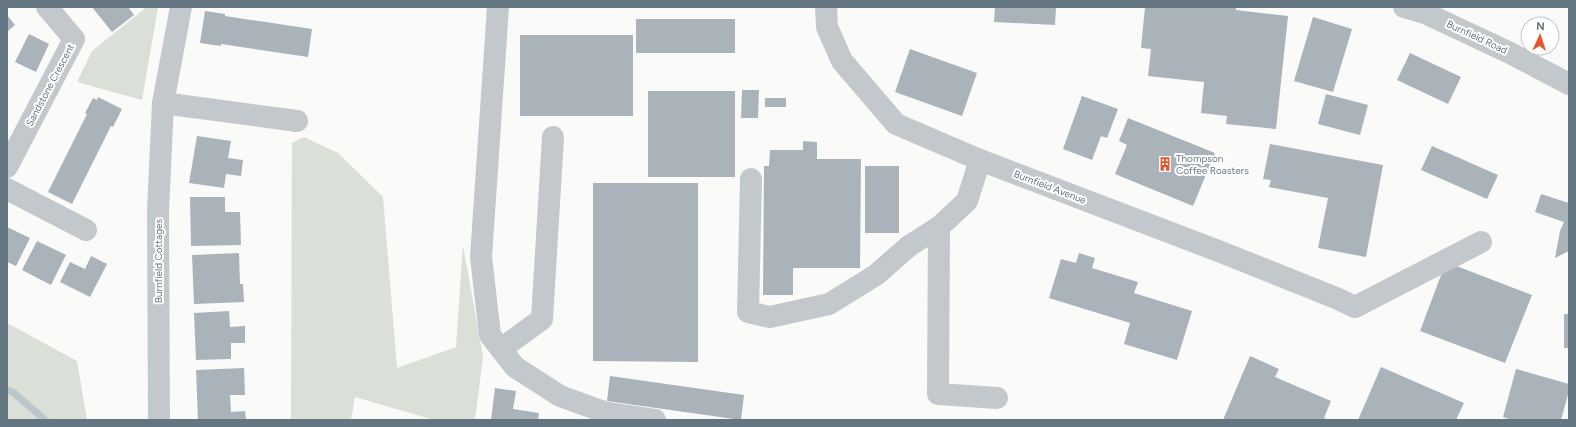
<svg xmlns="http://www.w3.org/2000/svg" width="1576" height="427" viewBox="0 0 1576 427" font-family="Figtree,sans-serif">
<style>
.green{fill:#dadfd7}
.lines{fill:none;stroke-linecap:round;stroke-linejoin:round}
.stream{stroke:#bbc7cb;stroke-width:7}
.building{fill:#aab3b9}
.minor{stroke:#c3c8cc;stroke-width:22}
.labels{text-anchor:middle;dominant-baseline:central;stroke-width:4;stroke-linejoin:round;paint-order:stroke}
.street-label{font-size:10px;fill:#657683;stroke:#fff}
.poi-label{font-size:10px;fill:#657683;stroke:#fff;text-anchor:start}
</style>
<rect width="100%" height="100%" fill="#fafaf8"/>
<g class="green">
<polygon points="145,7 158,7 142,100 77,82 92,51 142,11"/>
<polygon points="304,137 338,153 383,197 397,368 456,347 463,245 483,357 475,420 434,420 355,397 351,420 291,420 292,143"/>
<polygon points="7,323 77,361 87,420 7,420"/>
</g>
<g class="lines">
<polyline class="stream" points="7,390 14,393 45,420"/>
</g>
<g class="building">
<polygon points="92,7 128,7 134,15 112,32"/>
<polygon points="995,7 1056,7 1055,25 994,22"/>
<polygon points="1145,7 1236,7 1236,10 1288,16 1276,129 1226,124 1227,116 1201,113 1204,82 1148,76 1151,49 1141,48"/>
<polygon points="205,11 225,14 225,16 312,29 308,57 221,44 221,46 200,43"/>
<polygon points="7,15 15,25 7,32"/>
<polygon points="1313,17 1352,29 1333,92 1294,81"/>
<rect x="636" y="19" width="99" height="34"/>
<polygon points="29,34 49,44 36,72 15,62"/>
<rect x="520" y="35" width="113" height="81"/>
<polygon points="910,49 977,73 962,116 895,92"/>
<polygon points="1410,53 1461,77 1448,104 1397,80"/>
<polygon points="742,90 759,90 758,118 741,118"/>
<rect x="648" y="91" width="87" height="86"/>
<polygon points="1326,94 1368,105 1360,135 1318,124"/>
<polygon points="1082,96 1118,109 1107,138 1101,136 1092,160 1063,149"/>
<polygon points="98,97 122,109 113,127 111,126 72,204 48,192 87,114 85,113 93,98 97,100"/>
<rect x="765" y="98" width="21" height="9"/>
<polygon points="1128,118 1215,153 1193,206 1115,174 1127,145 1119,141"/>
<polygon points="197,136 231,141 228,158 243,160 241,176 226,174 224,188 189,183"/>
<polygon points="803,141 817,142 817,159 861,159 860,268 793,268 793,295 763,295 764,166 769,166 770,150 803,150"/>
<polygon points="1270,144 1383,165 1366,257 1318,248 1328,198 1269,187 1271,180 1263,179"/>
<polygon points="1432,146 1498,175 1487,199 1421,170"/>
<rect x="865" y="166" width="34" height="67"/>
<polygon points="593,183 698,183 698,362 593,361"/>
<polygon points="1541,194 1569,203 1569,251 1555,258 1560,231 1564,222 1535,212"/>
<polygon points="190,197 225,197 225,212 240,212 241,245 191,246"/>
<polygon points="7,227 30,238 16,266 7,262"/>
<polygon points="37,241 66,255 51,285 22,270"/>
<polygon points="239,253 240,284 243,284 244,302 194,304 192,255"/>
<polygon points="1079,253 1095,258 1092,268 1138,282 1134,293 1192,311 1177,360 1124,344 1130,323 1049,298 1061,259 1076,263"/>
<polygon points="91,256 107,264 90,297 60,282 70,262 85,269"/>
<polygon points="1446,262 1532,295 1505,363 1420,331"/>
<polygon points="229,311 230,327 245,326 245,343 231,343 231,359 196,360 194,313"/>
<rect x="1564" y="314" width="5" height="34"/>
<polygon points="1250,356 1279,369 1275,377 1331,401 1324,418 1330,420 1223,420"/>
<polygon points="1381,367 1464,403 1456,420 1358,420"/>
<polygon points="244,368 245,395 230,395 231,412 245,411 246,420 198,420 196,370"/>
<polygon points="1516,369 1569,384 1569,391 1561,420 1512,420 1503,417"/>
<polygon points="610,376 744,395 741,420 607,401"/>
<polygon points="495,388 516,391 513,409 539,413 538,420 491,420"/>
</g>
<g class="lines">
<g class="minor">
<polyline points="498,7 481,257 490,335 515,367 560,396 607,413 655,420"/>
<polyline points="826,7 827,27 842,61 896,124 980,160 1221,252 1336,298 1355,307 1481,242"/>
<polyline points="1404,7 1425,13 1510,53 1569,84"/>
<polyline points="163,103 297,121"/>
<polyline points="7,167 74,39 47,7"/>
<polyline points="751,179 748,312 770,317 829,304 876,275 909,246 939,227 967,201 980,160"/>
<polyline points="7,189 86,230"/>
<polyline points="939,227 938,394 997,398"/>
<polyline points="501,349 542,319 553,137"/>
<polyline points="159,420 158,211 163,103 181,7"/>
</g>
</g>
<defs>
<symbol id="building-bare" viewBox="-9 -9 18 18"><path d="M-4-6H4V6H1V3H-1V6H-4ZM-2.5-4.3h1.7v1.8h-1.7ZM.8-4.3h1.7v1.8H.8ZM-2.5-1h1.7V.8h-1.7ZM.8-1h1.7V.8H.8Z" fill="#e4572e" stroke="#fff" stroke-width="2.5" paint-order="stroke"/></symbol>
</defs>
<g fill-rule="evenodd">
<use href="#building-bare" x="1155" y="154" width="20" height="20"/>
</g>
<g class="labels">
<g class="street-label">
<text transform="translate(1477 37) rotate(25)">Burnfield Road</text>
<text transform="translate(50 85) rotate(-62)">Sandstone Crescent</text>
<text transform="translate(1050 187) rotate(21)">Burnfield Avenue</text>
<text transform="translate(158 261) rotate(-90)">Burnfield Cottages</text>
</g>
<g class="poi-label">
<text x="1176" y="158">Thompson<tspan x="1176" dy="12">Coffee Roasters</tspan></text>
</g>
</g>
<rect width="1576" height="427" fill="none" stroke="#657683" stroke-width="16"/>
<g transform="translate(1540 36) rotate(3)"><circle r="19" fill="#ffffff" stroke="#c1c8cd"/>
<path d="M0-3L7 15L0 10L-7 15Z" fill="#e4572e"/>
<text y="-6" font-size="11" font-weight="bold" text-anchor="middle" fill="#657683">N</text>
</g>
</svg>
